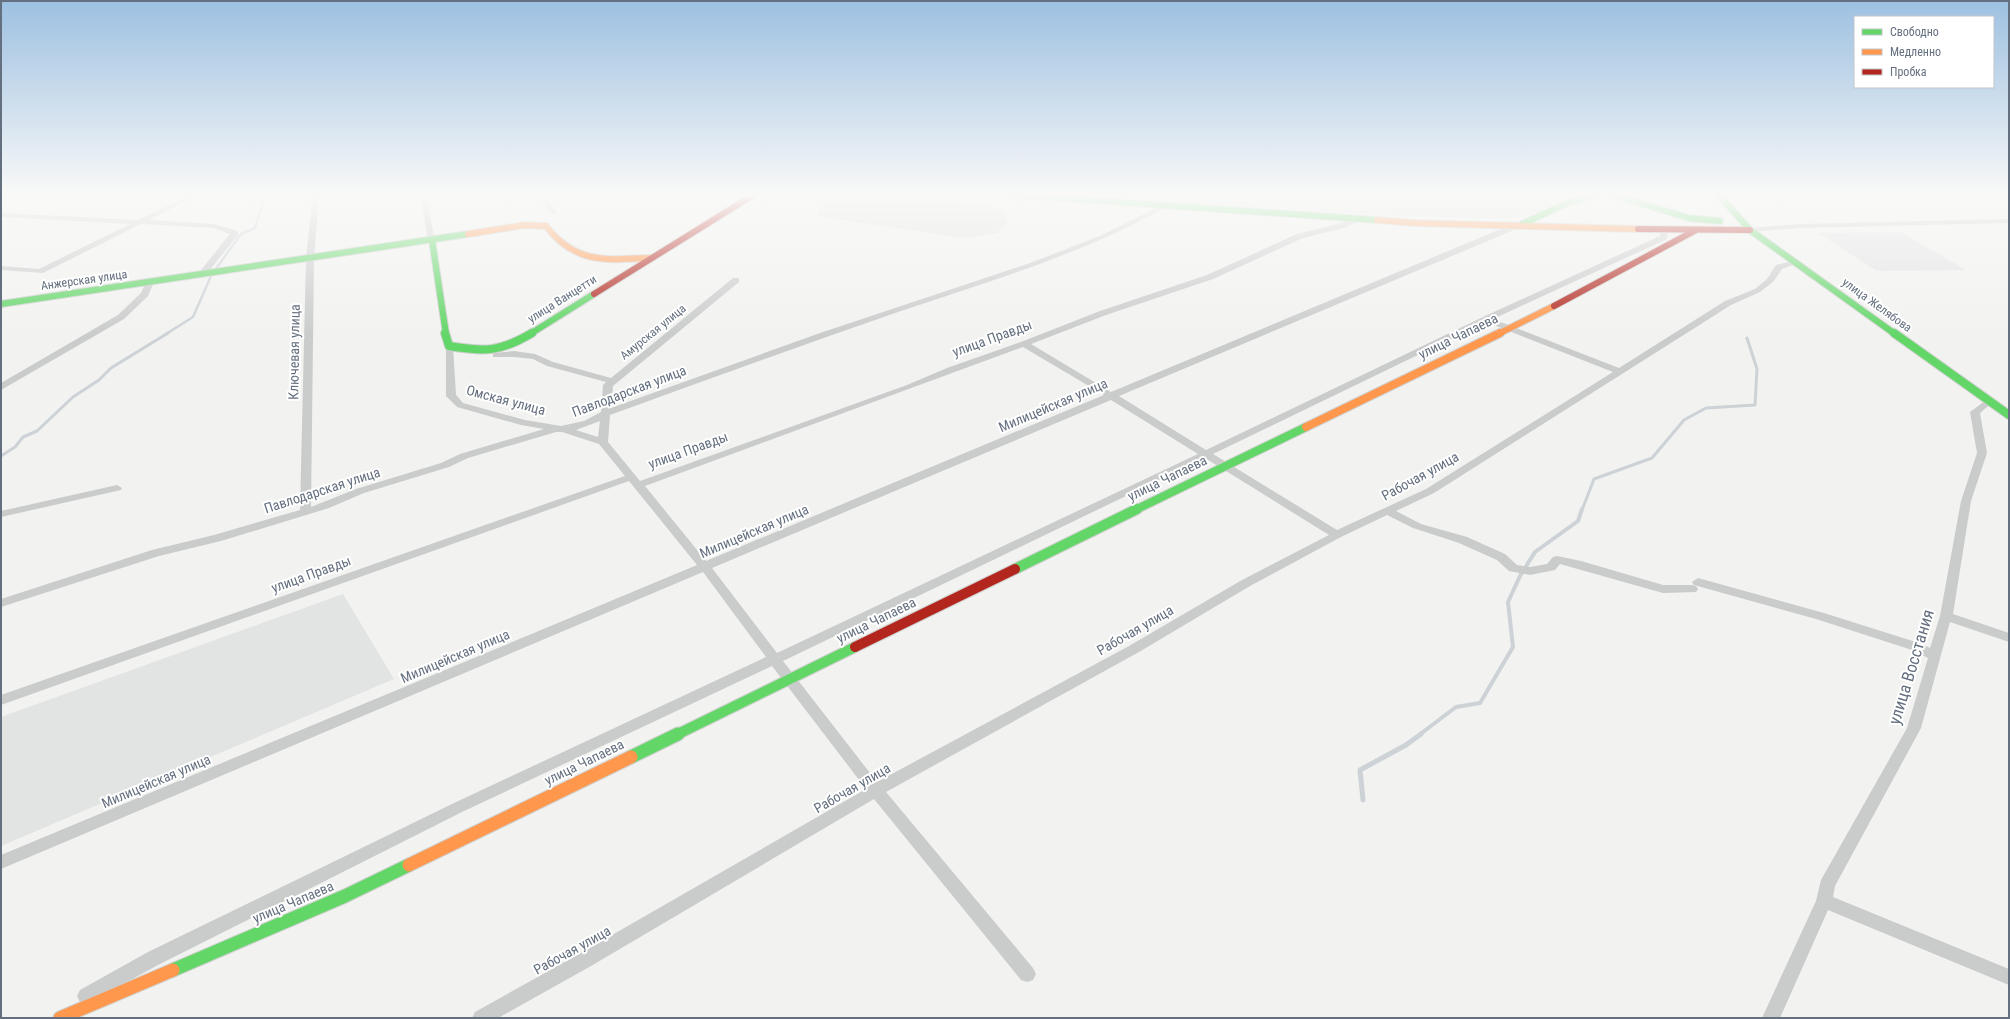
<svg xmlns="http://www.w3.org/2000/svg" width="2010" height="1019" viewBox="0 0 2010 1019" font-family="'Roboto Condensed',sans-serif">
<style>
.built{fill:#e2e3e3}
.green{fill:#e1e5df}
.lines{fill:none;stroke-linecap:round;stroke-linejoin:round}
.stream-far3{stroke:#ccd2d6;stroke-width:2.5}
.stream-far2{stroke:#ccd2d6;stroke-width:3}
.stream-far1{stroke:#ccd2d6;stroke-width:4}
.stream{stroke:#ccd2d6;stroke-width:5}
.fast-far3-casing{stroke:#cfd0cf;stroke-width:8}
.fast-far2-casing{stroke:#cfd0cf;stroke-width:10}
.fast-far1-casing{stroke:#cfd0cf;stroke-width:12}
.fast-casing{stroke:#cfd0cf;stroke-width:15}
.slow-far2-casing{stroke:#cfd0cf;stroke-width:8}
.slow-far1-casing{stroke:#cfd0cf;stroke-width:10}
.slow-casing{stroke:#cfd0cf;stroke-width:15}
.jam-far1-casing{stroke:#cfd0cf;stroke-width:8}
.jam-casing{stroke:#cfd0cf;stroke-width:12}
.street{fill:#cacbcb;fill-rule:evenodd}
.fast-far3{stroke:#63d668;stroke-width:6}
.fast-far2{stroke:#63d668;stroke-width:8}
.fast-far1{stroke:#63d668;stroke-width:10}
.fast{stroke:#63d668;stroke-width:13}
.slow-far2{stroke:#ff974d;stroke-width:6}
.slow-far1{stroke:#ff974d;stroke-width:8}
.slow{stroke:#ff974d;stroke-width:13}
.jam-far1{stroke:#b3261e;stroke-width:6}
.jam{stroke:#b3261e;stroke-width:10}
.labels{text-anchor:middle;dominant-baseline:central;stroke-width:4;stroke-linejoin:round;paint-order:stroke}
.far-street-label{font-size:12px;fill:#646f7f;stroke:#fff}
.street-label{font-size:14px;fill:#646f7f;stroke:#fff}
.near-street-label{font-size:17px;fill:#646f7f;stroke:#fff}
</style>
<rect width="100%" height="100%" fill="#f2f2f0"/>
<g class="built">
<polygon points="1082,194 1577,194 1533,213 1507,219 1405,216 1144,200"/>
<polygon points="1901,232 1966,270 1877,271 1818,233"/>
<polygon points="343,594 394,679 1,846 1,717"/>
</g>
<path class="green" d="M841,194h79l55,8 30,10 2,11 -10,10 -34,5 -147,-22c4,-12 13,-19 25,-22z"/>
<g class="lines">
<g class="stream-far3">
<polyline points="215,270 241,234 255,228 265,194"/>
<polyline points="166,334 193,317 211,276"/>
</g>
<g class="stream-far2">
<polyline points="1,456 15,447 23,437 37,431 73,397 99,380 111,368 168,333"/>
<polyline points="1582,510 1594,479 1652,458 1684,420 1706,408 1755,405 1757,369 1747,338"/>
</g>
<polyline class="stream-far1" points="1419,735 1456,707 1480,703 1513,647 1508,602 1520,576 1535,552 1578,521 1582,509"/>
<polyline class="stream" points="1363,800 1360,770 1406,745 1421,734"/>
<defs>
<g id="fast-far3">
<polyline points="1005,194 1377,220"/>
<polyline points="1610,194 1689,218 1720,221"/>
<polyline points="1718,194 1750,230 1895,334"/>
<polyline points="1522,224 1567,203 1598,194"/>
<polyline points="432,240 446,334"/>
<polyline points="1,304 468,234"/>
<polyline points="530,334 594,294"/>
</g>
<g id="fast-far2">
<path d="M445,333l4,13c36,6 51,6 83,-13"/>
<polyline points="1894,333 2009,415"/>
<polyline points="1135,510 1306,427"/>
</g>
<g id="fast-far1">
<polyline points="1015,569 1137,509"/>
<polyline points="676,735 855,647"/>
</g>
<g id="fast">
<polyline points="631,757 678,734"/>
<polyline points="173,970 345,896 409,865"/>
</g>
<g id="slow-far2">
<polyline points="1377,220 1415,223 1638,229"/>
<path d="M468,234l57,-9 21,1c29,38 60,34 104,32"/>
<polyline points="1498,334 1554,306"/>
</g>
<polyline id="slow-far1" points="1306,427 1500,333"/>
<g id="slow">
<polyline points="409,865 631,757"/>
<polyline points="60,1018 173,970"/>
</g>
<g id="jam-far1">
<polyline points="1638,229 1750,230"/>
<polyline points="594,294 755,194"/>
<polyline points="1554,306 1696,230"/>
</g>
<polyline id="jam" points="855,647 1015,569"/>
</defs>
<use href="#fast-far3" class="fast-far3-casing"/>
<use href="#fast-far2" class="fast-far2-casing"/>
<use href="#fast-far1" class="fast-far1-casing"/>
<use href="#fast" class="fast-casing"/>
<use href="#slow-far2" class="slow-far2-casing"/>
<use href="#slow-far1" class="slow-far1-casing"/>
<use href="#slow" class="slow-casing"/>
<use href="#jam-far1" class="jam-far1-casing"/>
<use href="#jam" class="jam-casing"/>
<g class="street">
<polygon points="192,194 200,194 149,220 214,224 238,231 238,235 204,277 197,275 230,234 213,228 141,224 43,273 1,270 1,266 39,269 130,224 1,217 1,213 138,220"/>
<path d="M313,194h6l-5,64 -3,249 45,-18 85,-26 19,-9 84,-25 -23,-4 -64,-18 -11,-11v-52l3,-1 4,3 3,49 7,8 62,17 36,6 23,-5 17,-9 2,-27 3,-3 -59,-16 -14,-7 -19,-2h-21v-4l21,-2 21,3 18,8 58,16 122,-100h6v4l-126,104 -2,22 212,-76 210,-70 67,-26 66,-33 3,2 -1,1c-85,48 -177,75 -270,106 -96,33 -192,68 -288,103l-2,27 32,39 267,-96 40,-17 74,-26 79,-31 107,-36 90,-41 41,-10 18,-7h3v4l-15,7 -41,10 -90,41 -107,36 -75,29 80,48 404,-169h6v4l-402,169 87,54 277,-133 177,-81 1,-9 7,2 -1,10 -174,80 126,49 106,-67 30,-12 12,-10 9,-14 21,-5 4,2 -19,7 -9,13 -13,10 -29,13 -297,188 -38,18 25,13 46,13 38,17 12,11 13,2 17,-3 6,-7 4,-1 24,5 82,24h29l4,1 2,3 -2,3 -33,1 -103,-29 -5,6 -25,5 -21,-4 -12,-11 -38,-17 -46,-15 -26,-13 -46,22 -91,49 -111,66 -253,140 147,176 3,6 -3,6 -6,2 -6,-2 -147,-181 -283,167 -93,52h-26l3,-6 104,-58 287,-165 -94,-123 -310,146 -302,152 -74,40 -6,-2 -3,-6 3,-6 68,-38 304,-148 314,-147 -63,-85 -702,297v-14l696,-290 -68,-84 -628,224v-10l624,-219 -26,-32 -37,-12h-6l-88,26 -19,9 -85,26 -35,15 -108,33 -62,15 -158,51v-8l151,-49 62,-15 86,-25 6,-252zM1486,322l127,50 -187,117 -89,41 -124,-76zM1023,347l81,48 -398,166 -61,-75zM1111,400l87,54 -421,199 -65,-85zM600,421l-2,16 -22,-7zM1205,458l124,77 -87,45 -113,66 -252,136 -94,-121z"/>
<polygon points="420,194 426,194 435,242 428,240"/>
<polygon points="541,194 547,194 556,212 555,214 548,212"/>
<polygon points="2009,219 2009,223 1799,228 1750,232 1746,230 1750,228 1799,224"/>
<polygon points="147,280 154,282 148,296 124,319 1,390 1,383 118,315 141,293"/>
<polygon points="1989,398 1994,401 1980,413 1987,453 1971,501 1953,614 2009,633 2009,642 1950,622 1921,728 1835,886 1833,897 2009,969 2009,985 1828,910 1780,1018 1762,1018 1816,901 1821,880 1907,728 1928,658 1912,650 1816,619 1694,585 1692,582 1698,578 1824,613 1922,644 1930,648 1940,616 1961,501 1977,453 1970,412"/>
<polygon points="117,485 122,488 121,490 1,517 1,511"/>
</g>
<use href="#fast-far3" class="fast-far3"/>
<use href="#fast-far2" class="fast-far2"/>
<use href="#fast-far1" class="fast-far1"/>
<use href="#fast" class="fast"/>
<use href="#slow-far2" class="slow-far2"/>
<use href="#slow-far1" class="slow-far1"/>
<use href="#slow" class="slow"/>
<use href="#jam-far1" class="jam-far1"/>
<use href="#jam" class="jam"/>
</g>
<linearGradient id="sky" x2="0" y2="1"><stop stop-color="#9dc0e1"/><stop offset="0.58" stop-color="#f9f9f8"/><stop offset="1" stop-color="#f9f9f8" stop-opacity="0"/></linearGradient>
<rect width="2010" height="336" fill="url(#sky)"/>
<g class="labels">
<g class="far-street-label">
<text transform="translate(84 280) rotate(-8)">Анжерская улица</text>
<text transform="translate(562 299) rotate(-32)">улица Ванцетти</text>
<text transform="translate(1877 305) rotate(36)">улица Желябова</text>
<text transform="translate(653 332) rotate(-39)">Амурская улица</text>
</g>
<g class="street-label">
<text transform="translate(1458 336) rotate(-26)">улица Чапаева</text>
<text transform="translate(992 338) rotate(-20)">улица Правды</text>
<text transform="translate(294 352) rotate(-89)">Ключевая улица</text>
<text transform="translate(629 391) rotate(-21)">Павлодарская улица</text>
<text transform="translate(506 400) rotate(15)">Омская улица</text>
<text transform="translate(1053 405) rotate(-23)">Милицейская улица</text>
<text transform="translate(688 450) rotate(-20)">улица Правды</text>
<text transform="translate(1420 476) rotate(-29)">Рабочая улица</text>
<text transform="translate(1167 478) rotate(-26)">улица Чапаева</text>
<text transform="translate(322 490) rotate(-18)">Павлодарская улица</text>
<text transform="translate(754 531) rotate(-23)">Милицейская улица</text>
<text transform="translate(311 574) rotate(-20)">улица Правды</text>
<text transform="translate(876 620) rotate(-26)">улица Чапаева</text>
<text transform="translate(1135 630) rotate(-30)">Рабочая улица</text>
<text transform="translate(455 656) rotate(-23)">Милицейская улица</text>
<text transform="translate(584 762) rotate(-26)">улица Чапаева</text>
<text transform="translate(156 781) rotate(-23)">Милицейская улица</text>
<text transform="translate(852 788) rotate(-30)">Рабочая улица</text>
<text transform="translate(293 902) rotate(-23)">улица Чапаева</text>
<text transform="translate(572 950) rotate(-29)">Рабочая улица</text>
</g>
<g class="near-street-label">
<text transform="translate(1911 667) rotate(-73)">улица Восстания</text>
</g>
</g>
<rect width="2010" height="1019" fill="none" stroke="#646f7f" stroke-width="4"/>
<rect x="1854" y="16" width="140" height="72" fill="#ffffff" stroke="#c1c5cc"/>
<rect x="1862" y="29" width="20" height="6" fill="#63d668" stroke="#c1c5cc"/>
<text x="1890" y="36" font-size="12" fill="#646f7f">Свободно</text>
<rect x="1862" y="49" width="20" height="6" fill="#ff974d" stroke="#c1c5cc"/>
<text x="1890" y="56" font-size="12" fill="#646f7f">Медленно</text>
<rect x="1862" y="69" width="20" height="6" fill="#b3261e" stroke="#c1c5cc"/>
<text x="1890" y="76" font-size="12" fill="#646f7f">Пробка</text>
</svg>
